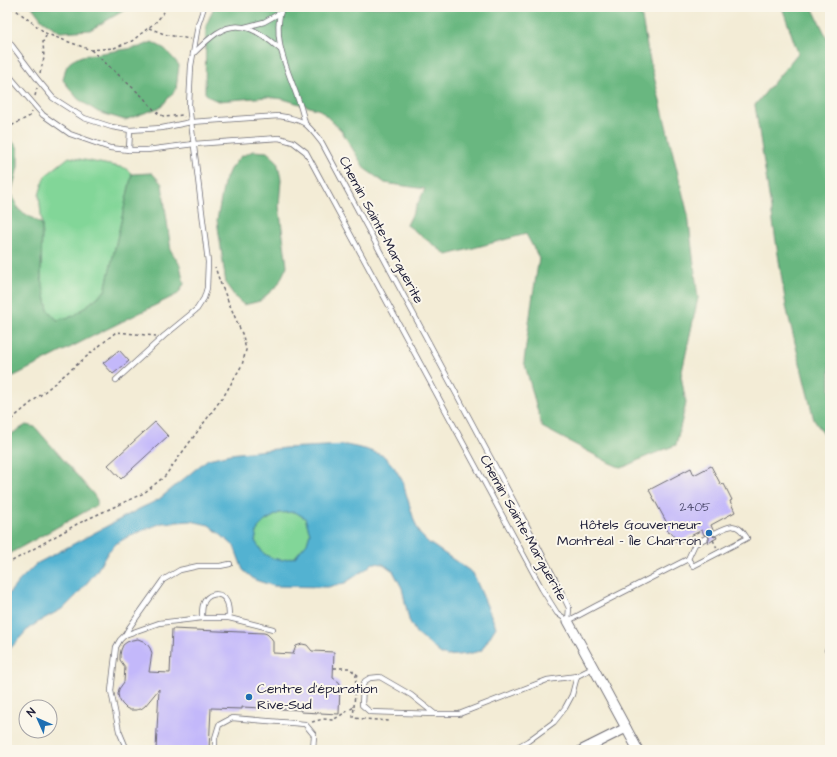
<svg xmlns="http://www.w3.org/2000/svg" width="837" height="757" viewBox="0 0 837 757" font-family="'Architects Daughter',sans-serif">
<style>
.green{fill:#82d698;stroke:#527c6a}
.forest{fill:#69b780;stroke:#466c5e}
.water{fill:#53b2d1;stroke:#3a6a86;fill-rule:evenodd}
.building{fill:#c3b8fa}
.lines{fill:none;stroke-linecap:round;stroke-linejoin:round}
.lane-casing{stroke:#6b6971;stroke-width:6}
.street-casing{stroke:#6b6971;stroke-width:11}
.path{stroke:#6b6971;stroke-width:1.5;stroke-dasharray:3 3;stroke-linecap:butt}
.lane{stroke:#fff;stroke-width:4.5}
.street{stroke:#fff;stroke-width:9}
.poi-dot{fill:#1f6fb2;stroke:#fbf7ec;stroke-width:1.5}
.labels{text-anchor:middle;dominant-baseline:central;stroke-width:4;stroke-linejoin:round;paint-order:stroke}
.number-label{font-size:12px;fill:#4a486b}
.street-label{font-size:14px;fill:#22223b;stroke:#fbf7ec}
.poi-label{font-size:14px;fill:#22223b;stroke:#fbf7ec;text-anchor:end}
</style>
<rect width="100%" height="100%" fill="#fbf7ec"/>
<filter id="ink" filterUnits="userSpaceOnUse"><feTurbulence type="fractalNoise" baseFrequency=".025" numOctaves="2"/><feDisplacementMap in="SourceGraphic" scale="8" xChannelSelector="R" yChannelSelector="G"/><feConvolveMatrix kernelMatrix="1 2 1 2 8 2 1 2 1" color-interpolation-filters="sRGB"/></filter>
<filter id="wash" filterUnits="userSpaceOnUse"><feTurbulence type="fractalNoise" baseFrequency=".012" numOctaves="4" result="noise"/><feDisplacementMap in="SourceGraphic" scale="16" xChannelSelector="R" yChannelSelector="G"/><feGaussianBlur stdDeviation="0.9" result="paint"/><feColorMatrix in="noise" values="0 0 0 0 0 0 0 0 0 0 0 0 0 0 0 0 0 1.4 0 .05"/><feComposite in="paint" operator="in"/></filter>
<g filter="url(#wash)">
<rect width="100%" height="100%" fill="#f3ecd6"/>
<g class="green">
<polygon points="69,157 125,168 132,174 105,291 74,316 57,320 48,310 41,276 42,224 39,195 45,176"/>
<polygon points="295,512 305,518 310,533 307,543 295,557 282,560 271,558 263,553 255,541 258,528 265,521 279,513"/>
</g>
<g class="forest">
<polygon points="32,7 130,7 90,30 60,32 42,20"/>
<polygon points="214,7 640,7 648,52 688,215 698,298 681,376 686,403 676,445 643,458 622,468 610,463 542,427 524,361 532,301 539,258 526,234 447,255 407,225 425,189 385,183 365,169 341,130 320,110 283,99 267,97 218,101 211,98 205,93 206,26"/>
<polygon points="782,7 812,7 827,38 830,52 830,443 814,420 786,306 755,105 798,53"/>
<path d="M152,42l13,7 14,16 -3,24 -15,18 -36,13 -27,-8 -20,-13 -15,-19c3,-15 4,-18 19,-24l58,-9z"/>
<polygon points="7,135 18,148 18,167 11,194 19,210 42,224 41,276 48,310 57,320 74,316 105,291 132,174 152,173 162,184 171,251 180,265 184,284 178,294 99,333 14,376 7,375"/>
<polygon points="253,151 267,152 277,161 281,179 279,206 287,266 278,285 260,301 244,305 236,298 226,284 217,220 224,183 230,169 240,157"/>
<polygon points="26,425 35,427 94,495 97,500 97,505 7,555 7,438 13,433"/>
</g>
<path class="water" d="M346,445l19,4 19,7 10,11 8,13 12,40 5,13 10,10 44,30 23,54 -15,24 -14,3 -20,2 -6,-2 -25,-21 -7,-13 -7,-32 -9,-17 -10,-7 -10,-1 -7,6 -21,14 -17,4 -54,-1 -19,-6 -12,-10 -9,-24 -25,-21 -18,-4 -29,2 -31,12 -14,8 -9,9 -12,20 -19,23 -13,13 -19,10 -16,10 -22,24v-56l12,-15 17,-17 105,-56 17,-8 50,-41 22,-5 55,-6zM295,512l10,6 5,15 -3,10 -12,14 -13,3 -11,-2 -8,-5 -8,-12 3,-13 7,-7 14,-8z"/>
<g id="blocks">
<g class="building">
<polygon points="119,350 129,361 113,374 103,363"/>
<polygon points="155,422 168,436 121,479 108,465"/>
<polygon points="711,466 721,485 724,484 732,500 730,501 735,512 711,525 713,530 711,532 712,535 714,537 716,536 717,538 713,540 709,543 708,541 709,540 709,537 708,535 704,535 702,530 677,543 671,532 669,533 665,526 668,525 649,490 691,468 694,475"/>
<polygon points="172,629 264,633 267,634 272,639 273,642 273,653 293,654 296,646 302,644 307,645 312,651 334,652 333,678 339,682 340,684 339,714 301,712 301,710 242,707 242,709 211,708 209,750 156,750 159,689 145,706 141,709 136,710 130,710 126,708 122,704 119,699 118,694 119,689 124,682 125,667 120,660 120,655 121,650 123,645 127,642 132,640 138,639 143,641 147,644 150,648 152,653 149,672 170,673"/>
</g>
</g>
</g>
<g filter="url(#ink)">
<use href="#blocks" fill-opacity="0" stroke="#6b6971" stroke-width="1"/>
<g class="lines">
<defs>
<g id="lane">
<path d="M282,7c-11,32 6,63 16,92 3,8 5,16 7,24"/>
<polyline points="245,27 264,22 280,13"/>
<path d="M7,39l31,41 15,18 31,20 28,9 18,3 32,-2 29,-6 88,-6c8,1 18,3 25,7 7,5 13,14 18,20l211,394 25,48 11,23 -1,13"/>
<path d="M193,54c7,-7 15,-15 24,-21 24,-16 45,0 64,17"/>
<polyline points="7,72 12,79 43,115 70,134 110,148 129,150 147,150 194,144 279,138 293,142 306,152 542,589 557,613 568,621"/>
<polyline points="129,150 130,130"/>
<polyline points="116,380 164,336 197,309 204,298 207,288 208,262 189,105 191,66 198,25 204,7"/>
<path d="M688,559l5,7 54,-28c-10,-17 -17,-13 -32,-5"/>
<path d="M202,618c0,-4 0,-9 1,-13 3,-12 18,-15 24,-3 2,5 2,10 2,16"/>
<polyline points="568,621 596,606 688,559 695,544 706,538"/>
<polyline points="125,635 129,628 163,580 180,570 198,566 220,566 230,564"/>
<polyline points="827,650 830,644"/>
<polyline points="435,714 411,695 380,677 370,678 365,681 363,685 362,705 370,712 435,714 459,714 547,680 577,676 593,668"/>
<polyline points="127,750 119,731 111,691 116,647 120,640 125,635 159,623 202,618 229,618 273,629"/>
<polyline points="215,750 215,738 219,725 232,718 305,724 314,735 313,750"/>
<polyline points="512,750 528,741 554,722 565,708 572,695 577,676"/>
</g>
<g id="street">
<polyline points="568,621 638,750"/>
<polyline points="582,750 626,728"/>
</g>
</defs>
<use href="#lane" class="lane-casing"/>
<use href="#street" class="street-casing"/>
<g class="path">
<polyline points="12,7 47,34 91,50 114,48 132,41 157,21 168,7"/>
<polyline points="149,28 167,35 190,39"/>
<polyline points="91,50 143,97 156,112 165,117 182,115 184,117"/>
<polyline points="40,73 44,58 43,42 47,34"/>
<polyline points="35,96 37,88"/>
<polyline points="7,129 9,127 30,116 32,112"/>
<polyline points="7,423 116,332 156,336"/>
<polyline points="713,540 717,548"/>
<polyline points="7,564 77,524 144,493 165,476 225,394 242,365 246,350 243,336 220,282 215,267"/>
<polyline points="334,668 349,668 360,677"/>
<polyline points="354,707 356,675"/>
<polyline points="312,722 323,719 333,720 354,707 353,718 390,721"/>
<polyline points="7,746 9,750"/>
</g>
<use href="#lane" class="lane"/>
<use href="#street" class="street"/>
</g>
</g>
<g class="poi-dot">
<circle cx="709" cy="533" r="4"/>
<circle cx="249" cy="697" r="4"/>
</g>
<g class="labels">
<g class="number-label">
<text x="695" y="507">2405</text>
</g>
<g class="street-label">
<text transform="translate(381 230) rotate(62)">Chemin Sainte-Marguerite</text>
<text transform="translate(523 528) rotate(61)">Chemin Sainte-Marguerite</text>
</g>
<g class="poi-label">
<text x="701" y="525">Hôtels Gouverneur<tspan x="701" dy="16">Montréal - Île Charron</tspan></text>
<text x="257" y="689" text-anchor="start">Centre d'épuration<tspan x="257" dy="16">Rive-Sud</tspan></text>
</g>
</g>
<rect width="837" height="757" fill="none" stroke="#fbf7ec" stroke-width="24"/>
<g transform="translate(38 719) rotate(315)"><circle r="19" fill="#fbf7ec" stroke="#a4a2a5"/>
<path d="M0-3L7 15L0 10L-7 15Z" fill="#1f6fb2"/>
<text y="-6" font-size="11" font-weight="bold" text-anchor="middle" fill="#22223b">N</text>
</g>
</svg>
